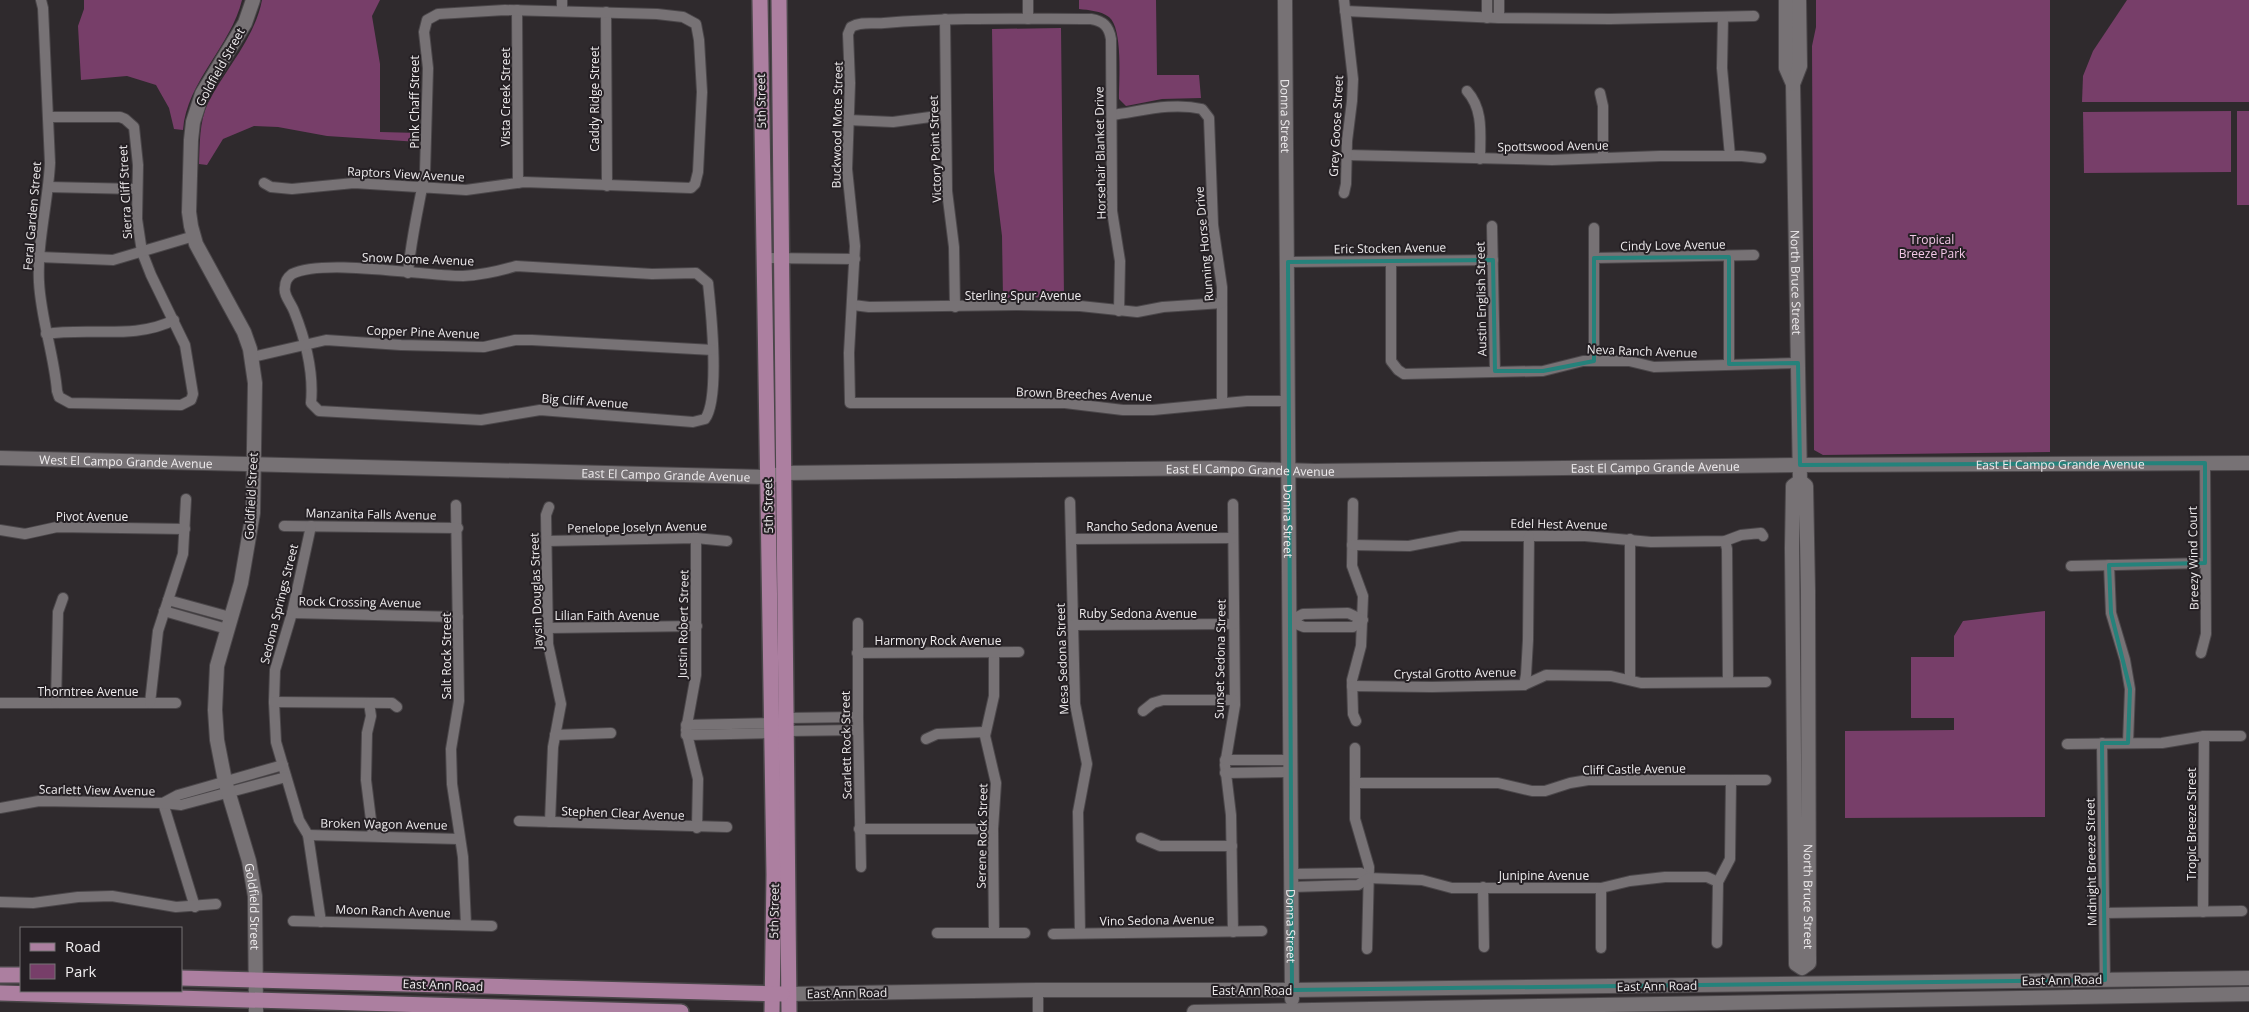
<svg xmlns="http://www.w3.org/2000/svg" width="2249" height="1012" viewBox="0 0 2249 1012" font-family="'Open Sans',sans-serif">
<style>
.green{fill:#773e69}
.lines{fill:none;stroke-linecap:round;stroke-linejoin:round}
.street-casing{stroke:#4b474a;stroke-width:12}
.secondary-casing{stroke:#4b474a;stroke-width:16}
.primary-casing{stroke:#4b474a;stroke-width:18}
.street{stroke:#777275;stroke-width:10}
.secondary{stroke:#777275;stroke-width:14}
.primary{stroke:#ac7fa0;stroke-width:15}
.marked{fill:none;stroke:#25827b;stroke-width:4;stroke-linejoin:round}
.labels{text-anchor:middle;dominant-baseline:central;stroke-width:4;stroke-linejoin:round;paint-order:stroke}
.street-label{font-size:12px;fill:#efecee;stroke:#252024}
.park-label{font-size:12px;fill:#f3c8e7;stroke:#252024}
</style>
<rect width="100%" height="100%" fill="#2f2a2d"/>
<g class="green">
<path d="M84,0h158c-11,46 -55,81 -59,130l-9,-1 -5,-21 -13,-23 -29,-9 -46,4 -3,-54 6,-17z"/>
<path d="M262,0h118l-8,16 8,48v68l39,1v9l-92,-6 -49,-9 -24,-1 -31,13 -16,26 -8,-1c1,-20 0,-42 9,-61 17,-34 47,-65 54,-103z"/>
<path d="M1079,0h77l1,75h42l2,23 -39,1 -36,7 -7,-7c0,-18 4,-71 -10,-82 -8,-6 -20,-7 -30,-8z"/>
<polygon points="1816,0 2050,0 2050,452 1823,455 1814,450 1812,46 1816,27"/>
<polygon points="2127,0 2249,0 2249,102 2082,102 2083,76 2093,51"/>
<polygon points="1061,28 1064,297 1003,298 1002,236 994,171 992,29"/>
<polygon points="2231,111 2231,172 2084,173 2083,112"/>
<rect x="2237" y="111" width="12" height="94"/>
<polygon points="2045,611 2045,817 1845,818 1845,731 1954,730 1954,718 1911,718 1911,657 1954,657 1954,636 1963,621"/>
</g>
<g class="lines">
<defs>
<g id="street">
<path d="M41,0l2,8 7,155c-2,40 -13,79 -11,119 2,38 15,72 18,109l2,6 11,6 111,2 10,-5 2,-6 -8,-49 -34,-70 -9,-23 -5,-33 1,-54 -4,-38 -9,-8 -5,-2h-72"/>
<polyline points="1028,0 1028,19"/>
<polyline points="1499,0 1499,18"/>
<polyline points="517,10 518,183"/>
<polyline points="562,11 562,0"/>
<polyline points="1345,11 1499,18 1610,19 1754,16"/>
<polyline points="606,12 607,186"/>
<polyline points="1723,17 1722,68 1730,156"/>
<polyline points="1487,18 1487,0"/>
<polyline points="945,19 947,191 954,247 955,307"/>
<path d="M1467,91c17,19 13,44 13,68"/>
<polyline points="1600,93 1603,106 1603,158"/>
<path d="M1112,115c30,-4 60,-13 90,-6l7,9 4,107 9,62v116"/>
<polyline points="848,120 893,122 945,115"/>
<polyline points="1347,155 1552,160 1660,156 1742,156 1761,158"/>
<path d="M264,183l7,4 21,2 62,-6 112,7 58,-8 167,6 4,-4 3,-12 4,-80 -3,-52 -3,-16 -13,-7 -26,-3 -152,-4 -67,4 -11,6 -3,12 4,36 -3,104c-6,34 -14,66 -17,101"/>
<polyline points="48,187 137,189"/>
<polyline points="1344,193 1346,184 1347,141 1352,101 1353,79 1344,0"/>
<polyline points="1492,226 1495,371"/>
<polyline points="1594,228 1594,361"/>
<polyline points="39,257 113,260 194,236"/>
<polyline points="1729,257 1729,364"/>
<polyline points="764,258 855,259"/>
<polyline points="1594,258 1754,255"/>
<polyline points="1391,261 1391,361 1398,370 1404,374 1543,371 1583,361 1629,361 1654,367 1798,363"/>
<polyline points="1288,262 1493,260"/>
<path d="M516,266l136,8 44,-1 12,10c3,27 12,116 -3,136l-12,3 -153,-12 -59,10 -162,-9 -8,-8c3,-32 -5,-62 -17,-92 -3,-8 -11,-16 -9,-24 0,-6 3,-10 7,-13 32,-16 131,2 171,2 18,-1 36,-5 53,-10z"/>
<polyline points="853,305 869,307 1017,305 1080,306 1137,312 1163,307 1222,303"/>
<path d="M1119,311l1,-50 -8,-50 -1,-172c-2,-13 -8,-18 -20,-20 -69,0 -138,-2 -207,4 -11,1 -23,-2 -33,4l-3,7 2,49 -3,86 8,77 -6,107 1,50h215l58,7h30l94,-9h40"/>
<path d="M46,334c43,-7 89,6 128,-14"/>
<polyline points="252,357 326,340 401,345 484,347 515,340 532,340 713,350"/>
<polyline points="1070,502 1075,704 1087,764 1078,812 1080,933"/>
<polyline points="1353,503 1352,566 1363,596 1361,646 1352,680 1353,714 1356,721"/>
<polyline points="1233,504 1235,705 1225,765 1231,815 1233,932"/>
<polyline points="456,505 459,701 451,749 452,784 463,857 466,925"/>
<polyline points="549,507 546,515 548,644 561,704 553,747 550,822"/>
<polyline points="284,526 458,528"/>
<polyline points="311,526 292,613 275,670 274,702 276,742 299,820 308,835 321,922"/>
<polyline points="0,530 25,534 57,527 185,529"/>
<polyline points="696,538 696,675 686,730 698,779 697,828"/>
<polyline points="1071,539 1233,538"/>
<polyline points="1630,539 1630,680"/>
<polyline points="547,541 696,538 727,541"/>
<polyline points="1725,541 1727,549 1728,682"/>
<polyline points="1352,545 1409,546 1461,536 1585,536 1651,542 1725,541 1741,535 1761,533 1763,536"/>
<polyline points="2109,565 2111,613 2125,660 2130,689 2128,743"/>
<polyline points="2071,566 2205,563"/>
<polyline points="168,600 230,617"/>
<polyline points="164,611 227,629"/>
<polyline points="292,613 458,617"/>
<polygon points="1348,613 1363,620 1353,627 1304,627 1289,621 1303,614"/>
<polyline points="858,623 858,717 861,867"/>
<polyline points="1073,625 1234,624"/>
<polyline points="548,628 697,626"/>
<polyline points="994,652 994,696 985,736 996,783 993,829 994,933"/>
<polyline points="857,653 1019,652"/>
<polyline points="2201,653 2206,634 2205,463"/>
<polyline points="1524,685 1526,675 1528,640 1529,536"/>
<polyline points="1352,686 1432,687 1524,685 1546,675 1611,676 1641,683 1766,682"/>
<polyline points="274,702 392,703 397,707"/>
<polyline points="0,703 176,703"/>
<polyline points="56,703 58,612 63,598"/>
<polyline points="150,703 158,631 183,554 186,499"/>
<polyline points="369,703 371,716 367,733 366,780 373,836"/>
<polyline points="1143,711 1153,703 1163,700 1234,700"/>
<polyline points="786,718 858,717"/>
<polyline points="686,725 771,723"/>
<polyline points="786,731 858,730"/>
<polyline points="555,735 611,733"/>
<polyline points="686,735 771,733"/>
<polyline points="926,739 937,734 985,732"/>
<polyline points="2102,743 2105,980"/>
<polyline points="2067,744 2162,743 2204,736 2241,736"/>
<polyline points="1355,748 1355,819 1369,867 1367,949"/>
<polyline points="1225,760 1290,760"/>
<polyline points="1225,773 1290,772"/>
<polyline points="1355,783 1498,783 1532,791 1545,791 1570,783 1588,780 1766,780"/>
<polyline points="163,803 178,795 283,765"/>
<polyline points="163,803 195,907"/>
<polyline points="0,808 39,801 163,803 181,805 286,777"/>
<polyline points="519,821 727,827"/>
<polyline points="859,829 993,829"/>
<polyline points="308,835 459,839"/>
<polyline points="1141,838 1160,846 1232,846"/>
<polyline points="1291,874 1361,873 1368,878 1422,880 1452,888 1601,888 1630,881 1665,877 1707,877 1718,882"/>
<polyline points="1291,887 1358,885 1368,878"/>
<polyline points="1483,887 1484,947"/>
<polyline points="1601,888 1601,948"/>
<polyline points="0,902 33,903 78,897 112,896 176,907 216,904"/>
<polyline points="2203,912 2204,736"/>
<polyline points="2104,913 2242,911"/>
<polyline points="293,921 492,926"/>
<polyline points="937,933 1025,933"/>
<polyline points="1053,934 1262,931"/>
<polyline points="1717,943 1718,882 1730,859 1731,780"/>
<polyline points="1038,990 1038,1012"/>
</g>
<g id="secondary">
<path id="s1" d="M253,0l-8,23 -43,71 -9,28 -2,18 -2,72 2,14 5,18 48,88 6,17 5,34 -2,130 -12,70 -24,83 -2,44 2,30 8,41 24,80 6,35 1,116"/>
<path id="s2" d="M1285,0l7,999"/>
<path id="s3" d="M1786,0v68l7,16 7,397 6,5 2,105 1,372 -7,5 -6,-4 -4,-416 1,-62 7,-5"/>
<polyline points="1793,84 1800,66 1799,0"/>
<path id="s4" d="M0,458l767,19 17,-4 436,-5 95,3 485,-6 449,-2"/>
<polyline points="790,994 1038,990 1292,990 2249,978"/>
<polyline points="1194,1012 2249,994"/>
</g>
<g id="primary">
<polyline points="760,0 774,875 772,1012"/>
<polyline points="779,0 789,1012"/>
<polyline points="0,975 21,975"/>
<polyline points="181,978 782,994"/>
<polyline points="0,993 681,1012"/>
</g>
</defs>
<use href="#street" class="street-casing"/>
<use href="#secondary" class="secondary-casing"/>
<use href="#primary" class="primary-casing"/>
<use href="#street" class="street"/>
<use href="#secondary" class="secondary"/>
<use href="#primary" class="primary"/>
</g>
<path class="marked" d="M1729,257v107l69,-1 2,102 405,-2v100l-96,2 2,48 19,76 -2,54h-26l3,237 -813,10 -4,-728 205,-2 2,111h48l51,-10v-103z"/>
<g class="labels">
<g class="street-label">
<text transform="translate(220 67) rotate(-61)">Goldfield Street</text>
<text transform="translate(505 97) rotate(-90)">Vista Creek Street</text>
<text transform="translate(594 99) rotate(-90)">Caddy Ridge Street</text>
<text transform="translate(761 101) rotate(-91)">5th Street</text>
<text transform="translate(414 102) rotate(-90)">Pink Chaff Street</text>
<text stroke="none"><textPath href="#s2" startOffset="116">Donna Street</textPath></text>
<text transform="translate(837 125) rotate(-89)">Buckwood Mote Street</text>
<text transform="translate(1336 126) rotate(-87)">Grey Goose Street</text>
<text transform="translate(1553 146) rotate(-1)">Spottswood Avenue</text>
<text transform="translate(935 149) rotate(-92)">Victory Point Street</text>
<text transform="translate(1100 153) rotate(-91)">Horsehair Blanket Drive</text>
<text transform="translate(406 174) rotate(3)">Raptors View Avenue</text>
<text transform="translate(125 192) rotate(-93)">Sierra Cliff Street</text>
<text transform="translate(32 216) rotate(-85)">Feral Garden Street</text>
<text transform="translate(1204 244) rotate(-95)">Running Horse Drive</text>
<text transform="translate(1673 245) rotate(-1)">Cindy Love Avenue</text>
<text transform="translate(1390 248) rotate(-1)">Eric Stocken Avenue</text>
<text transform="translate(418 259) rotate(2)">Snow Dome Avenue</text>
<text stroke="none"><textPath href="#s3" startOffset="284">North Bruce Street</textPath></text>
<text x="1023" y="295">Sterling Spur Avenue</text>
<text transform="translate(1481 299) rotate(-91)">Austin English Street</text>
<text transform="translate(423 332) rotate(2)">Copper Pine Avenue</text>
<text transform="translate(1642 351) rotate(2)">Neva Ranch Avenue</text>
<text transform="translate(1084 394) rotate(2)">Brown Breeches Avenue</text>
<text transform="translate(585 401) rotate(4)">Big Cliff Avenue</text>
<text stroke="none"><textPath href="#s4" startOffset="126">West El Campo Grande Avenue</textPath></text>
<text stroke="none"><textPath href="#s4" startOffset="2061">East El Campo Grande Avenue</textPath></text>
<text stroke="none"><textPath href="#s4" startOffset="1656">East El Campo Grande Avenue</textPath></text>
<text stroke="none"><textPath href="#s4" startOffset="1251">East El Campo Grande Avenue</textPath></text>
<text stroke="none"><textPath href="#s4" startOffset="666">East El Campo Grande Avenue</textPath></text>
<text transform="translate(251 496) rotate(-87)">Goldfield Street</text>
<text transform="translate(768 506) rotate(-91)">5th Street</text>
<text transform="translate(371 514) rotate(1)">Manzanita Falls Avenue</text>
<text x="92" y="516">Pivot Avenue</text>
<text stroke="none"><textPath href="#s2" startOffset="521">Donna Street</textPath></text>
<text transform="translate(1559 524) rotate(1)">Edel Hest Avenue</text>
<text x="1152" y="526">Rancho Sedona Avenue</text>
<text transform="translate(637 527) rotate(-1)">Penelope Joselyn Avenue</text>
<text transform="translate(2193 558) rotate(-91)">Breezy Wind Court</text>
<text transform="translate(536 591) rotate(-92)">Jaysin Douglas Street</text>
<text transform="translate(360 602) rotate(1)">Rock Crossing Avenue</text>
<text transform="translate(279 604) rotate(-76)">Sedona Springs Street</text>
<text x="1138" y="613">Ruby Sedona Avenue</text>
<text x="607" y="615">Lilian Faith Avenue</text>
<text transform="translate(683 624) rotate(-89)">Justin Robert Street</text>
<text x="938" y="640">Harmony Rock Avenue</text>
<text transform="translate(446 656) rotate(-90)">Salt Rock Street</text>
<text transform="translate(1062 659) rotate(-92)">Mesa Sedona Street</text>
<text transform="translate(1220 659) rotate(-89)">Sunset Sedona Street</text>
<text transform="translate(1455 673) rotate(-1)">Crystal Grotto Avenue</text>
<text x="88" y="691">Thorntree Avenue</text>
<text transform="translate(846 745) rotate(-91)">Scarlett Rock Street</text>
<text transform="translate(1634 769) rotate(-1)">Cliff Castle Avenue</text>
<text transform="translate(97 790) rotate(1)">Scarlett View Avenue</text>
<text transform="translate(623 813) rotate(2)">Stephen Clear Avenue</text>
<text transform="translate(384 824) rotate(1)">Broken Wagon Avenue</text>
<text transform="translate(2191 824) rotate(-90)">Tropic Breeze Street</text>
<text transform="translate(982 836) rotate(-89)">Serene Rock Street</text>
<text transform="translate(2091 862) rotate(-91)">Midnight Breeze Street</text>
<text x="1544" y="875">Junipine Avenue</text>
<text stroke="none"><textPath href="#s3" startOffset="901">North Bruce Street</textPath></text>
<text stroke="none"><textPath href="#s1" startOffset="945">Goldfield Street</textPath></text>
<text transform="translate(393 911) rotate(2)">Moon Ranch Avenue</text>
<text transform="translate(774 911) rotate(-89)">5th Street</text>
<text transform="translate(1157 920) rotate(-1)">Vino Sedona Avenue</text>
<text stroke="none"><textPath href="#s2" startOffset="926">Donna Street</textPath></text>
<text transform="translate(2062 980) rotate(-1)">East Ann Road</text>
<text transform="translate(443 985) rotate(2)">East Ann Road</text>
<text transform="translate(1657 986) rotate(-1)">East Ann Road</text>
<text x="1252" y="990">East Ann Road</text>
<text transform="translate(847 993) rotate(-1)">East Ann Road</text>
</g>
<g class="park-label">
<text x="1932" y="239">Tropical<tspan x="1932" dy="14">Breeze Park</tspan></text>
</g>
</g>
<rect x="20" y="927" width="162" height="65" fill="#252024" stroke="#767275"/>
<rect x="30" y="943" width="25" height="8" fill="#ac7fa0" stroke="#767275"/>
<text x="65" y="952" font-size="15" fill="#efecee">Road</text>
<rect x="30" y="964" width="25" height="15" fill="#773e69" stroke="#767275"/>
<text x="65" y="977" font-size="15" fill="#efecee">Park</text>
</svg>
